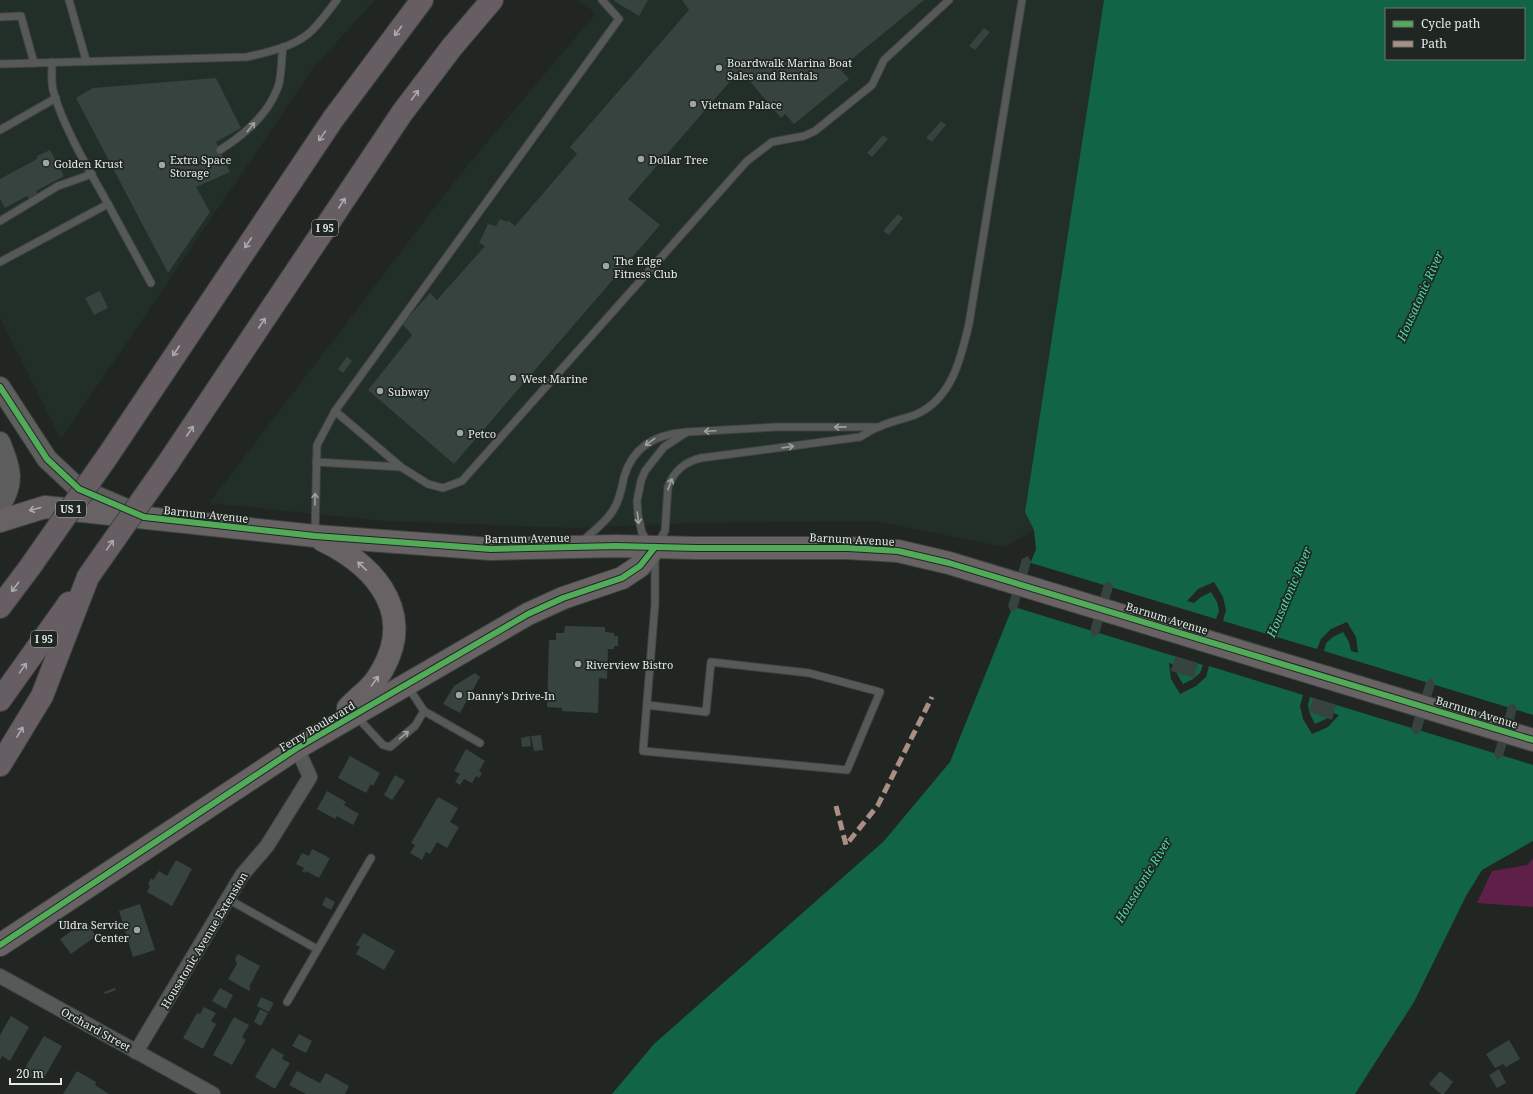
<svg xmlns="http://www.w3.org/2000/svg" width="1533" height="1094" viewBox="0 0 1533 1094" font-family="'Noto Serif',serif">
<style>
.built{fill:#222f28}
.green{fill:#5e2049}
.water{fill:#116446;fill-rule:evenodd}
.pier{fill:#212623}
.building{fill:#36433e}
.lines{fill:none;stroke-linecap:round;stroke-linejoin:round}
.lane-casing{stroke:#3f4341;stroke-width:9}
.street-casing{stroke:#3f4341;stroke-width:16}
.secondary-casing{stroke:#3f4341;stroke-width:22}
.primary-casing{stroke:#3f4341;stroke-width:24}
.highway-casing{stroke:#3f4341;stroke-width:24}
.lane{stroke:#565957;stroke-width:7}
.street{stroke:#565957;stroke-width:14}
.secondary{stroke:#5e5e5e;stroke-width:20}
.primary{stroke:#686265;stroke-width:22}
.highway{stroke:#675e64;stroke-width:22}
.highway-bridge-casing{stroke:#3f4341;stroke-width:24;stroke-linecap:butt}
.highway-bridge{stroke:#675e64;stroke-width:22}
.quiet{stroke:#ac8f84;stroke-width:5;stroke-dasharray:10 5;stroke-linecap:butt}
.cycleway-casing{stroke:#202723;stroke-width:8}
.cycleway{stroke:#51ab58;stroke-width:6}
.oneway{stroke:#acabac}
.oneway2{stroke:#9ea29f}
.oneway3{stroke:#adadac}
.poi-dot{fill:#a0a5a2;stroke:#202723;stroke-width:1.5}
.labels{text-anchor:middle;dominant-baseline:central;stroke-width:3.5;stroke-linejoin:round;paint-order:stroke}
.shield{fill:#202723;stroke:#aab0ac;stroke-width:1}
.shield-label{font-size:10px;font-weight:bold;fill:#e5eae7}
.poi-label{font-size:11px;fill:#e5eae7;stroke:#202723;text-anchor:start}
.street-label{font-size:11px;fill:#e5eae7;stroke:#202723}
.water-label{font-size:12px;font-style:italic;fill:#4adda3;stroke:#202723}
</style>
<rect width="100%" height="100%" fill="#212623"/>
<g class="built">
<polygon points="0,0 375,0 315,66 61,439 0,318"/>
<polygon points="576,0 1104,0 1025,512 1034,530 1005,547 875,521 691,523 577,528 384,521 209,503 458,177 596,13"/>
</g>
<polygon class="green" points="1533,859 1533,907 1477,903 1492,871 1527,865"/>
<path class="water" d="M1104,0h429v841l-51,29 -16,26 -52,106 -59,92h-743l42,-50 230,-203 66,-79 86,-213 -2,-19 -9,-18zM1386,9h138v50h-138z"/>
<polygon class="pier" points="1028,562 1216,619 1219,611 1217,602 1211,592 1201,597 1194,603 1187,601 1198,589 1214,582 1223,597 1226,610 1223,621 1317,649 1321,639 1331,629 1347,622 1356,637 1358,653 1351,651 1349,642 1343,632 1333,637 1326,643 1324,651 1533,715 1533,765 1310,697 1308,705 1310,714 1315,724 1326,719 1333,713 1339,715 1328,727 1312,734 1303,719 1300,706 1303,695 1209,666 1206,677 1196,686 1180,694 1171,679 1169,663 1175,665 1177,674 1183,684 1193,679 1200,673 1203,665 1011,606"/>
<g class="building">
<polygon points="615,0 648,0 639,16 614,1"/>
<polygon points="682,0 924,0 840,69 849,79 794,124 785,114 781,118 740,70 628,199 660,225 454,464 368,390 412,335 402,324 430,293 437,300 485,246 479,243 488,224 496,226 500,219 507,222 508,220 515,226 577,154 570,147 689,10"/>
<polygon points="984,28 990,32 975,50 969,46"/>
<polygon points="216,78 241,128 216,142 230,172 196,187 210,212 168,273 76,98 93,88"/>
<polygon points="941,121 946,125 932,142 926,138"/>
<polygon points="883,135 888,139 872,157 867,153"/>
<polygon points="50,150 64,176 36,191 38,196 30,200 27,196 5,208 0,199 0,179 37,159 37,156"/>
<polygon points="898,214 903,218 889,235 883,231"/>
<polygon points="100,291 108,308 94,315 85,298"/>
<polygon points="347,357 352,361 343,373 338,369"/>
<polygon points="1028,556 1031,562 1017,609 1011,612 1008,606 1022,559"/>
<polygon points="1110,581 1113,587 1099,634 1093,637 1090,631 1104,584"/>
<polygon points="565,626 605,627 605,632 614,633 614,636 618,636 618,646 614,646 614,649 608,649 607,679 599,678 598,713 562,711 562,708 547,707 549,640 556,640 556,633 564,633"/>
<polygon points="1175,656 1198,663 1194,678 1171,671"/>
<polygon points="475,673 480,677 460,713 443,704 454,686"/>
<polygon points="1432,678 1435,684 1421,731 1415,735 1411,729 1426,682"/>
<polygon points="1313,698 1336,705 1332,720 1309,712"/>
<polygon points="1514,703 1517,709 1503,756 1497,760 1494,754 1508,706"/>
<polygon points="541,735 543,750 534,751 531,736"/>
<polygon points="530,736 531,746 522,747 521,738"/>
<polygon points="466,749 485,761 479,771 482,773 479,778 476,776 472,783 464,779 460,785 455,782 460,774 454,771"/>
<polygon points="350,756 380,773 373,786 371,784 366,793 338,778"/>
<polygon points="395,775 405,781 392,800 384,795"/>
<polygon points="327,791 346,802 344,805 359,814 353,825 337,816 335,819 317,809"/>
<polygon points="438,797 458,808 450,822 459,827 447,848 437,842 430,854 426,852 422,860 410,853 415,845 411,843"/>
<polygon points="312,849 330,858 319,878 306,871 305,873 302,871 304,868 296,864 302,853 309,856"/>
<polygon points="176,860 192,869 172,906 147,892 150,886 148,884 151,878 153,880 159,871 167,876"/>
<polygon points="326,897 335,902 331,910 322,905"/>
<polygon points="140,904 155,950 133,957 119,911"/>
<polygon points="86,921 96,936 71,954 60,939"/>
<polygon points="363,933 395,951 384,970 356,954 360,947 356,945"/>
<polygon points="238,954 260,966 249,987 251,988 249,991 228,979 237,964 235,959"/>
<polygon points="115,988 116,990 105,994 104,992"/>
<polygon points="220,988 233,995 226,1009 212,1001"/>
<polygon points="261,997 274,1003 269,1012 257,1006"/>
<polygon points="204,1007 216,1013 211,1021 216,1024 203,1049 183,1038 197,1013 200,1014"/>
<polygon points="260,1009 268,1013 261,1026 254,1022"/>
<polygon points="11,1016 29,1027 10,1061 2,1056 0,1060 0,1035"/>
<polygon points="234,1017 249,1025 242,1037 246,1040 232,1065 213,1055"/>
<polygon points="299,1034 312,1041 306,1053 292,1046"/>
<polygon points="44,1036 62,1046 43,1080 36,1076 34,1080 26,1075 27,1072 25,1068"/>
<polygon points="1509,1040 1520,1059 1506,1067 1503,1064 1495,1068 1486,1054"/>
<polygon points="272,1048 284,1055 282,1059 290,1063 275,1089 255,1077"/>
<polygon points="1499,1069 1506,1083 1497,1088 1489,1075"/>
<polygon points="77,1071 96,1082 95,1085 109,1094 63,1094"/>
<polygon points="297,1071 320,1083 326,1073 349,1086 345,1094 306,1094 289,1085"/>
<polygon points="1440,1071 1453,1082 1444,1094 1441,1094 1429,1084"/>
</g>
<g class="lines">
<defs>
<g id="lane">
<polyline points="69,0 86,60"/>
<polyline points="0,17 21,16 34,63"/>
<path d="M0,64l247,-7c21,-5 43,-9 61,-23 11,-9 20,-23 29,-34"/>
<polyline points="0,130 56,98"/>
<path d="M220,150c24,-15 48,-35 58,-63 4,-11 3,-27 5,-40"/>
<polyline points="108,204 151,283"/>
<polyline points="0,221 58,186 92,174"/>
<path d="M0,262l108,-58c-18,-32 -46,-79 -55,-114 -2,-8 -1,-19 -1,-28"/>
<polyline points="335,411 619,19 602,0"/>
<polyline points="316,462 401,467 428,484 443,488 462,481 747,161 772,142 804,136 815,131 872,85 884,60 949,0"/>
<polyline points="315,534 317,445 335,411 401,467"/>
<path d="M581,542c12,-10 27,-22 34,-35 5,-9 7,-20 9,-30 9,-31 32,-43 63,-45"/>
<polyline points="648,542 642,533 638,515 637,501 641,481 645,471 664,447 687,432 776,427 877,427"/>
<path d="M658,543l7,-12 3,-44c6,-16 16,-25 33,-29l159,-21c6,-3 12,-8 19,-10 12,-6 26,-8 38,-13 35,-16 44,-56 52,-90l53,-324"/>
<polyline points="647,705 706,712 711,662 809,673 880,692 847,770 643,751 655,604 655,557"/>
<polyline points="424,711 480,743"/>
<polyline points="357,717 383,745 390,747 415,726 424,711 408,687"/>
<polyline points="228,899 317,949"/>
<polyline points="287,1002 371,858"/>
</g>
<g id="street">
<polyline points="0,976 213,1094"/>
<polyline points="136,1052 242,875 267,846 310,777 297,748"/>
</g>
<g id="secondary">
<polyline points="0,387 47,459 79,489 138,514"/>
<path d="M0,442c10,26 16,39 0,64"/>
</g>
<g id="primary">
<polyline points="0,521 45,507 315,536 491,549 616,546 696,548 848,548 898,551 949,563 1533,740"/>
<path d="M322,540c58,28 97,78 54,140 -8,11 -19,18 -28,28"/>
<polyline points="0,945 297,748 528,614 563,598 622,578 640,566 655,547"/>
</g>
<g id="highway">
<polyline points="109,454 333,119 422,0"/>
<polyline points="168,463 402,113 452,47 492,0"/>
<polyline points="0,607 30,567"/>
<polyline points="0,700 69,603"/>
<polyline points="0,765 42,696 88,577"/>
</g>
</defs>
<use href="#lane" class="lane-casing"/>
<use href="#street" class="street-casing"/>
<use href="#secondary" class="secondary-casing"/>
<use href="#primary" class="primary-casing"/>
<use href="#highway" class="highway-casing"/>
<use href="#lane" class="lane"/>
<use href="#street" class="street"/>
<use href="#secondary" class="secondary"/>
<use href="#primary" class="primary"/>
<use href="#highway" class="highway"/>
<defs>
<g id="highway-bridge">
<polyline points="30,567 109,454"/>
<polyline points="88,577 168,463"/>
</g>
</defs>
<use href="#highway-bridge" class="highway-bridge-casing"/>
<use href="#highway-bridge" class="highway-bridge"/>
<polyline class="quiet" points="836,806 846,845 878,805 932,697"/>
<defs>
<g id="cycleway">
<polyline points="0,387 47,459 79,489 144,517 315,536 491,549 616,546 696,548 848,548 898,551 949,563 1533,740"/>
<polyline points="0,945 297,748 528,614 563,598 622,578 640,566 655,547"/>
</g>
</defs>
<use href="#cycleway" class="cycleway-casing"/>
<use href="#cycleway" class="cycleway"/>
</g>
<defs><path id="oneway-shaft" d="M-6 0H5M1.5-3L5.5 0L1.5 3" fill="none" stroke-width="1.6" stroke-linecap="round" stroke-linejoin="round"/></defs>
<g class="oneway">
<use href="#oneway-shaft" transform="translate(398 31) rotate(127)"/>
<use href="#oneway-shaft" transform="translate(415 95) rotate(-54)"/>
<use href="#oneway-shaft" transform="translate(322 136) rotate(125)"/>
<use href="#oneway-shaft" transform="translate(342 203) rotate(-57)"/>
<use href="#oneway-shaft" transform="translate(248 243) rotate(124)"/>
<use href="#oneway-shaft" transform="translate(262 323) rotate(-56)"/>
<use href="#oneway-shaft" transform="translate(176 351) rotate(124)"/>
<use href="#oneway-shaft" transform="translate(190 431) rotate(-56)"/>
<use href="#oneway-shaft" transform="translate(110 545) rotate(-55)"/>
<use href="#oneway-shaft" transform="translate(15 587) rotate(127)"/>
<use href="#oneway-shaft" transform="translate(23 668) rotate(-55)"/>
<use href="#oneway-shaft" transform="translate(20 732) rotate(-59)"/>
</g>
<g class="oneway2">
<use href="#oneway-shaft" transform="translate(251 127) rotate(-51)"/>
<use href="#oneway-shaft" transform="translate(840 427) rotate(179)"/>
<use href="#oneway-shaft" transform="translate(710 431) rotate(177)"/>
<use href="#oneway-shaft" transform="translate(650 442) rotate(144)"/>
<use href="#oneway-shaft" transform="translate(788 447) rotate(-8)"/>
<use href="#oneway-shaft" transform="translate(670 484) rotate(-70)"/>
<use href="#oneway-shaft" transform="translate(315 499) rotate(-89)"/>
<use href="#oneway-shaft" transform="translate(638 518) rotate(83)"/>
<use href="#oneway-shaft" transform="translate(404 735) rotate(-40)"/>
</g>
<g class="oneway3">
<use href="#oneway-shaft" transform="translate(35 509) rotate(165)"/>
<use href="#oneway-shaft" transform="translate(362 566) rotate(-137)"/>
<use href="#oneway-shaft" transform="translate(375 681) rotate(-54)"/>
</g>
<g class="poi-dot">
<circle cx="719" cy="68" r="4"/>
<circle cx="693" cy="104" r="4"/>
<circle cx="641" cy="159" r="4"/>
<circle cx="46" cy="163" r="4"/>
<circle cx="162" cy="165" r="4"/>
<circle cx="606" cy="266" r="4"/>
<circle cx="513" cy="378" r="4"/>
<circle cx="380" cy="391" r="4"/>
<circle cx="460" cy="433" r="4"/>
<circle cx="578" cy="664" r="4"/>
<circle cx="459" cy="695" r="4"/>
<circle cx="137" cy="930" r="4"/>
</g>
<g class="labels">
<g class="shield">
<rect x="312" y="220" width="26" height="16" rx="3"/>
<rect x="56" y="501" width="30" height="16" rx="3"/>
<rect x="31" y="631" width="26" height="16" rx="3"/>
</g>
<g class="shield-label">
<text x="325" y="228">I 95</text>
<text x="71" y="509">US 1</text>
<text x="44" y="639">I 95</text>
</g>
<g class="poi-label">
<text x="727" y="62">Boardwalk Marina Boat<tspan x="727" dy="13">Sales and Rentals</tspan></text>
<text x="701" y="104">Vietnam Palace</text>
<text x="170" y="159">Extra Space<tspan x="170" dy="13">Storage</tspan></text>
<text x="649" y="159">Dollar Tree</text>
<text x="54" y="163">Golden Krust</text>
<text x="614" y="260">The Edge<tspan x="614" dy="13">Fitness Club</tspan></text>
<text x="521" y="378">West Marine</text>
<text x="388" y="391">Subway</text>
<text x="468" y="433">Petco</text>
<text x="586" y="664">Riverview Bistro</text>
<text x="467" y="695">Danny's Drive-In</text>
<text x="129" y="924" text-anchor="end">Uldra Service<tspan x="129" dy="13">Center</tspan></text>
</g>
<g class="street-label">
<text transform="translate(206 514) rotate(6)">Barnum Avenue</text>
<text transform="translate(527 538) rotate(-1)">Barnum Avenue</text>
<text transform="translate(852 539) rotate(3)">Barnum Avenue</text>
<text transform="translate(1167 618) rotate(17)">Barnum Avenue</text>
<text transform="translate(1477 712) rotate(17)">Barnum Avenue</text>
<text transform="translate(317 726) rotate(-31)">Ferry Boulevard</text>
<text transform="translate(204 940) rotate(-59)">Housatonic Avenue Extension</text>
<text transform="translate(96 1029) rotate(29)">Orchard Street</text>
</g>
<g class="water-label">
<text transform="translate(1420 296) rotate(-66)">Housatonic River</text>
<text transform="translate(1289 592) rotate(-67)">Housatonic River</text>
<text transform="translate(1143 880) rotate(-59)">Housatonic River</text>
</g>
</g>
<rect x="1385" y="8" width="140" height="52" fill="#202723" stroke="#6f7571"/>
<rect x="1393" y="21" width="20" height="6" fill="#51ab58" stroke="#6f7571"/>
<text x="1421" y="28" font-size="12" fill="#e5eae7">Cycle path</text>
<rect x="1393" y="41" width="20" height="6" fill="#ac8f84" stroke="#6f7571"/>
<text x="1421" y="48" font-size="12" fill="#e5eae7">Path</text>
<path d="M10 1078v6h51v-6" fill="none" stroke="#e5eae7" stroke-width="2"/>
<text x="16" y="1078" font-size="12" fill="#e5eae7" stroke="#202723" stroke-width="3" paint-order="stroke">20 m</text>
</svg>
